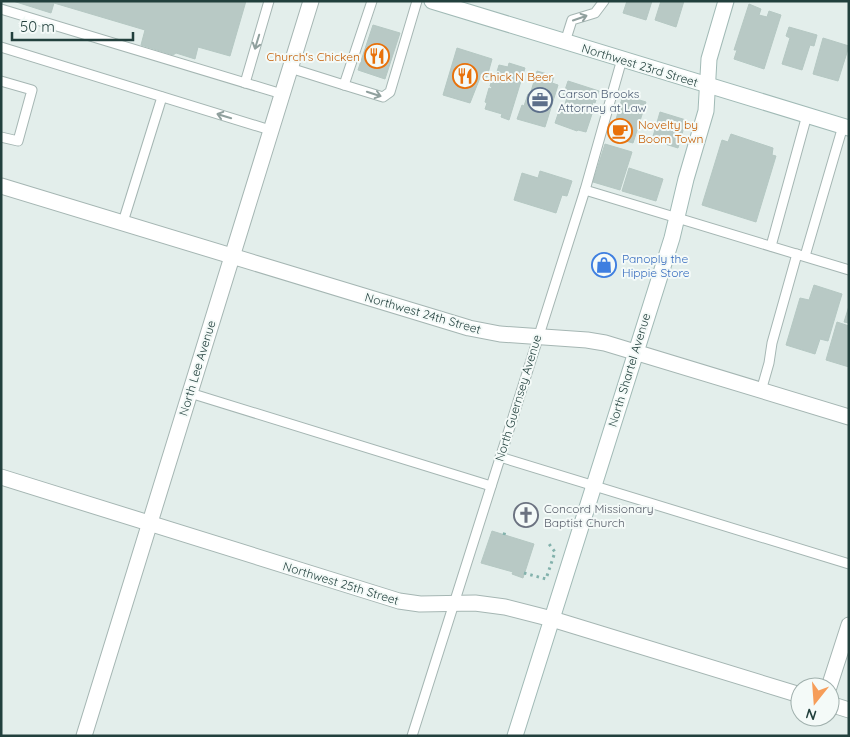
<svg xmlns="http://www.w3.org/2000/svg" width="850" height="737" viewBox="0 0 850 737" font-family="Quicksand,sans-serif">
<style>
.building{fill:#b8c9c5;stroke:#b5c8c3}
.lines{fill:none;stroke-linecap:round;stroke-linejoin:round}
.lane-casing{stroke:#a5b6b3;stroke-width:11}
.street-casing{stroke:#a5b6b3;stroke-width:17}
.secondary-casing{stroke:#a1bab6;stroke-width:17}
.path{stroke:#83b2ac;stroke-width:3;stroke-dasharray:2.5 4;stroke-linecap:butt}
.lane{stroke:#fff;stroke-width:9}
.street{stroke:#fff;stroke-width:15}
.secondary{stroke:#fff;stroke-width:15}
.oneway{stroke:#90a09e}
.labels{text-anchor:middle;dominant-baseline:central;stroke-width:4;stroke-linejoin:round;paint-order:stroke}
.food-label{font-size:12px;fill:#c56008;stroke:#f4faf8;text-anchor:start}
.street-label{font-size:12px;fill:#22403d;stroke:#f4faf8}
.service-label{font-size:12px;fill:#4e5e75;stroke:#f4faf8;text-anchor:start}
.shop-label{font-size:12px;fill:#366cbe;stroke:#f4faf8;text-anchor:start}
.worship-label{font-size:12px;fill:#5b616d;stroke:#f4faf8;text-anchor:start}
</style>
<rect width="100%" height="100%" fill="#e3eeeb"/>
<g class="building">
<polygon points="13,1 246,1 230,56 198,47 195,59 176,53 173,55 141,45 145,30 54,3 51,13"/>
<polygon points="627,1 652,1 646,20 623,13"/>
<polygon points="661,1 684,1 676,27 655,20"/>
<polygon points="749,4 761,9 759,15 767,17 769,11 781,15 764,69 734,59 737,50 734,50"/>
<polygon points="373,25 400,33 385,79 358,70"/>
<polygon points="789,27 817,35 814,46 810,45 802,70 782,64 790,38 786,36"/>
<polygon points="823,38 849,46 838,81 813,74"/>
<polygon points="457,48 492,59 487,77 481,75 470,103 443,95"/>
<polygon points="509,63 525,68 509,120 501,117 502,114 485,109 487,103 485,102 489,88 491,89 492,87 490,86 494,74 496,75 499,65 508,67"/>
<polygon points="537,71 554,76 552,83 558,85 545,127 517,119 522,105 524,106 528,94 530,95"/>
<polygon points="568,81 599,91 595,103 593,102 590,113 592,114 586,132 578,130 577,131 555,123 559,111 563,112 567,97 563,96"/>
<polygon points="623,95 646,102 633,143 611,137"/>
<polygon points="660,112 686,120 678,148 652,140"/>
<polygon points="731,134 773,148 772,155 776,156 756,222 702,205 722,140 728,142"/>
<polygon points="605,144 632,152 620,190 593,182"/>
<polygon points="629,168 663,179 656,201 622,191"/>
<polygon points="540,171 572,181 567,196 562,195 556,213 514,200 522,173 538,178"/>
<polygon points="814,285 842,294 828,341 820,339 815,354 786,345 800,298 809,300"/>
<polygon points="849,306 849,323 844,322"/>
<polygon points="837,322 849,326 849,367 826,360"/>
<polygon points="492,531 534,544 523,578 512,574 513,572 481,563"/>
</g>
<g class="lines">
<defs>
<g id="lane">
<polyline points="372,1 344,85 383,97 390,92 417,1"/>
<polyline points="1,9 282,94"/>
<polyline points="565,42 572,20 595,13 604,1"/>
<polyline points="1,47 270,130"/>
<polyline points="290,68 344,85"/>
<polyline points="1,81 32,90 18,141 1,137"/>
<polyline points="245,83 269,1"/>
<polyline points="585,190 849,270"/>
<polyline points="123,222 162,97"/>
<polyline points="771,246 807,115"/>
<polyline points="805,256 843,126"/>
<polyline points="761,391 769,363 772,343 797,254"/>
<polyline points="190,393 491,486"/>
<polyline points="500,457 849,564"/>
<polyline points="412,736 585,190 622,59"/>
</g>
<g id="street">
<polyline points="1,186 469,328 500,334 587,340 605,343 849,417"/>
<polyline points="1,477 399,601 420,604 475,603 505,607 552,619 800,695"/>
<polyline points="829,687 849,625"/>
<polyline points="830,704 849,710"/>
<polyline points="84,736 311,1"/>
</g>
<g id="secondary">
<polyline points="432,1 849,128"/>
<polyline points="515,736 672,238 686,179 706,111 709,59 726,1"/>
</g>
</defs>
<use href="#lane" class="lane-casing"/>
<use href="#street" class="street-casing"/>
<use href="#secondary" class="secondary-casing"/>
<g class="path">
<polyline points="504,535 505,531"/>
<polyline points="524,573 546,579 555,552 549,544"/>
</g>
<use href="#lane" class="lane"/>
<use href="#street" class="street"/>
<use href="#secondary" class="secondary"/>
</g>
<defs><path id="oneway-shaft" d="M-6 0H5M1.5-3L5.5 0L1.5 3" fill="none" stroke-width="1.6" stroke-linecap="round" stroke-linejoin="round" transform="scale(1.25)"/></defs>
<g class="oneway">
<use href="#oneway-shaft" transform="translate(580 18) rotate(-19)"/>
<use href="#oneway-shaft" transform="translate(257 42) rotate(107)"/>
<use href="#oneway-shaft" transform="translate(374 94) rotate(18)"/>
<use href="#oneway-shaft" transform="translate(224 116) rotate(-163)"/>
</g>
<defs>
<symbol id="restaurant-ring" viewBox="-11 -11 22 22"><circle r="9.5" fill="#f4faf8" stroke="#e8710a" stroke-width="1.5"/><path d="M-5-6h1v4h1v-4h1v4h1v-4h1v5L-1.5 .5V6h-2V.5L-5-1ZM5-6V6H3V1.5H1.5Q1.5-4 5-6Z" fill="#e8710a"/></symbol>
<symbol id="office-ring" viewBox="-11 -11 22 22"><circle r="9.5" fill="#f4faf8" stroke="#5c6f8a" stroke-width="1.5"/><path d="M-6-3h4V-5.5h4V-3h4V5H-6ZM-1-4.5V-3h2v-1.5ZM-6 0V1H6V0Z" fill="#5c6f8a"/></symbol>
<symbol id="cafe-ring" viewBox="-11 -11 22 22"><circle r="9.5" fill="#f4faf8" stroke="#e8710a" stroke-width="1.5"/><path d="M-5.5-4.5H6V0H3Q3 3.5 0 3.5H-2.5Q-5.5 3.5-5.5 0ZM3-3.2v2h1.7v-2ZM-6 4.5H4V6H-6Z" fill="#e8710a"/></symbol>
<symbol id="shop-ring" viewBox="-11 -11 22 22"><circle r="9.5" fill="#f4faf8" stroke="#3f7fe0" stroke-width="1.5"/><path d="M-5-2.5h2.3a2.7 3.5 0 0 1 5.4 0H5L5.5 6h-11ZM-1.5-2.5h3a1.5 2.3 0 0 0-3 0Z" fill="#3f7fe0"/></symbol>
<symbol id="church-ring" viewBox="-11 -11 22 22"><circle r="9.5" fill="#f4faf8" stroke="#6b7280" stroke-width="1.5"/><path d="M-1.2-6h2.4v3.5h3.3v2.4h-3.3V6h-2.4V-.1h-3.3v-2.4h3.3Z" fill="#6b7280"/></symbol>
</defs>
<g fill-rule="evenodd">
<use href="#restaurant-ring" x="363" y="42" width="28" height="28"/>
<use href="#restaurant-ring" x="451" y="62" width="28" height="28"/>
<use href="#office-ring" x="526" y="86" width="28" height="28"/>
<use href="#cafe-ring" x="606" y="117" width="28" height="28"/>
<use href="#shop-ring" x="590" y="251" width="28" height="28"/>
<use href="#church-ring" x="512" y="501" width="28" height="28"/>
</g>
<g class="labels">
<g class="food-label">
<text x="360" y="56" text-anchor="end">Church's Chicken</text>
<text x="482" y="76">Chick N Beer</text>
<text x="638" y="124">Novelty by<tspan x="638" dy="14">Boom Town</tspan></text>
</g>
<g class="street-label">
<text transform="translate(640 65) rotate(17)">Northwest 23rd Street</text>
<text transform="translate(423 313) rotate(16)">Northwest 24th Street</text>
<text transform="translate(197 368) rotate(-73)">North Lee Avenue</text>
<text transform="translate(629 370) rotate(-73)">North Shartel Avenue</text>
<text transform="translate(518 398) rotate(-73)">North Guernsey Avenue</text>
<text transform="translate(341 583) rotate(17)">Northwest 25th Street</text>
</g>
<g class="service-label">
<text x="558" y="93">Carson Brooks<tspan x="558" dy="14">Attorney at Law</tspan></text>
</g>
<g class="shop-label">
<text x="622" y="258">Panoply the<tspan x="622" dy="14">Hippie Store</tspan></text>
</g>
<g class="worship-label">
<text x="544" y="508">Concord Missionary<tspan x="544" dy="14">Baptist Church</tspan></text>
</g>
</g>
<rect width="850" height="737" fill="none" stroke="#22403d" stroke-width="5"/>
<g transform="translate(815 702) rotate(197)"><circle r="24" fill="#f4faf8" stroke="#a0b0ad"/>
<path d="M0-4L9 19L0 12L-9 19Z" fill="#f69d59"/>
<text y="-8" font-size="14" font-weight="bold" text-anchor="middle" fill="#22403d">N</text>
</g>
<path d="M12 32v8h121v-8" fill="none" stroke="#22403d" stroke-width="2.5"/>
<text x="20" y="32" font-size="15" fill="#22403d" stroke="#f4faf8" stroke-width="4" paint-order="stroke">50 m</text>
</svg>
